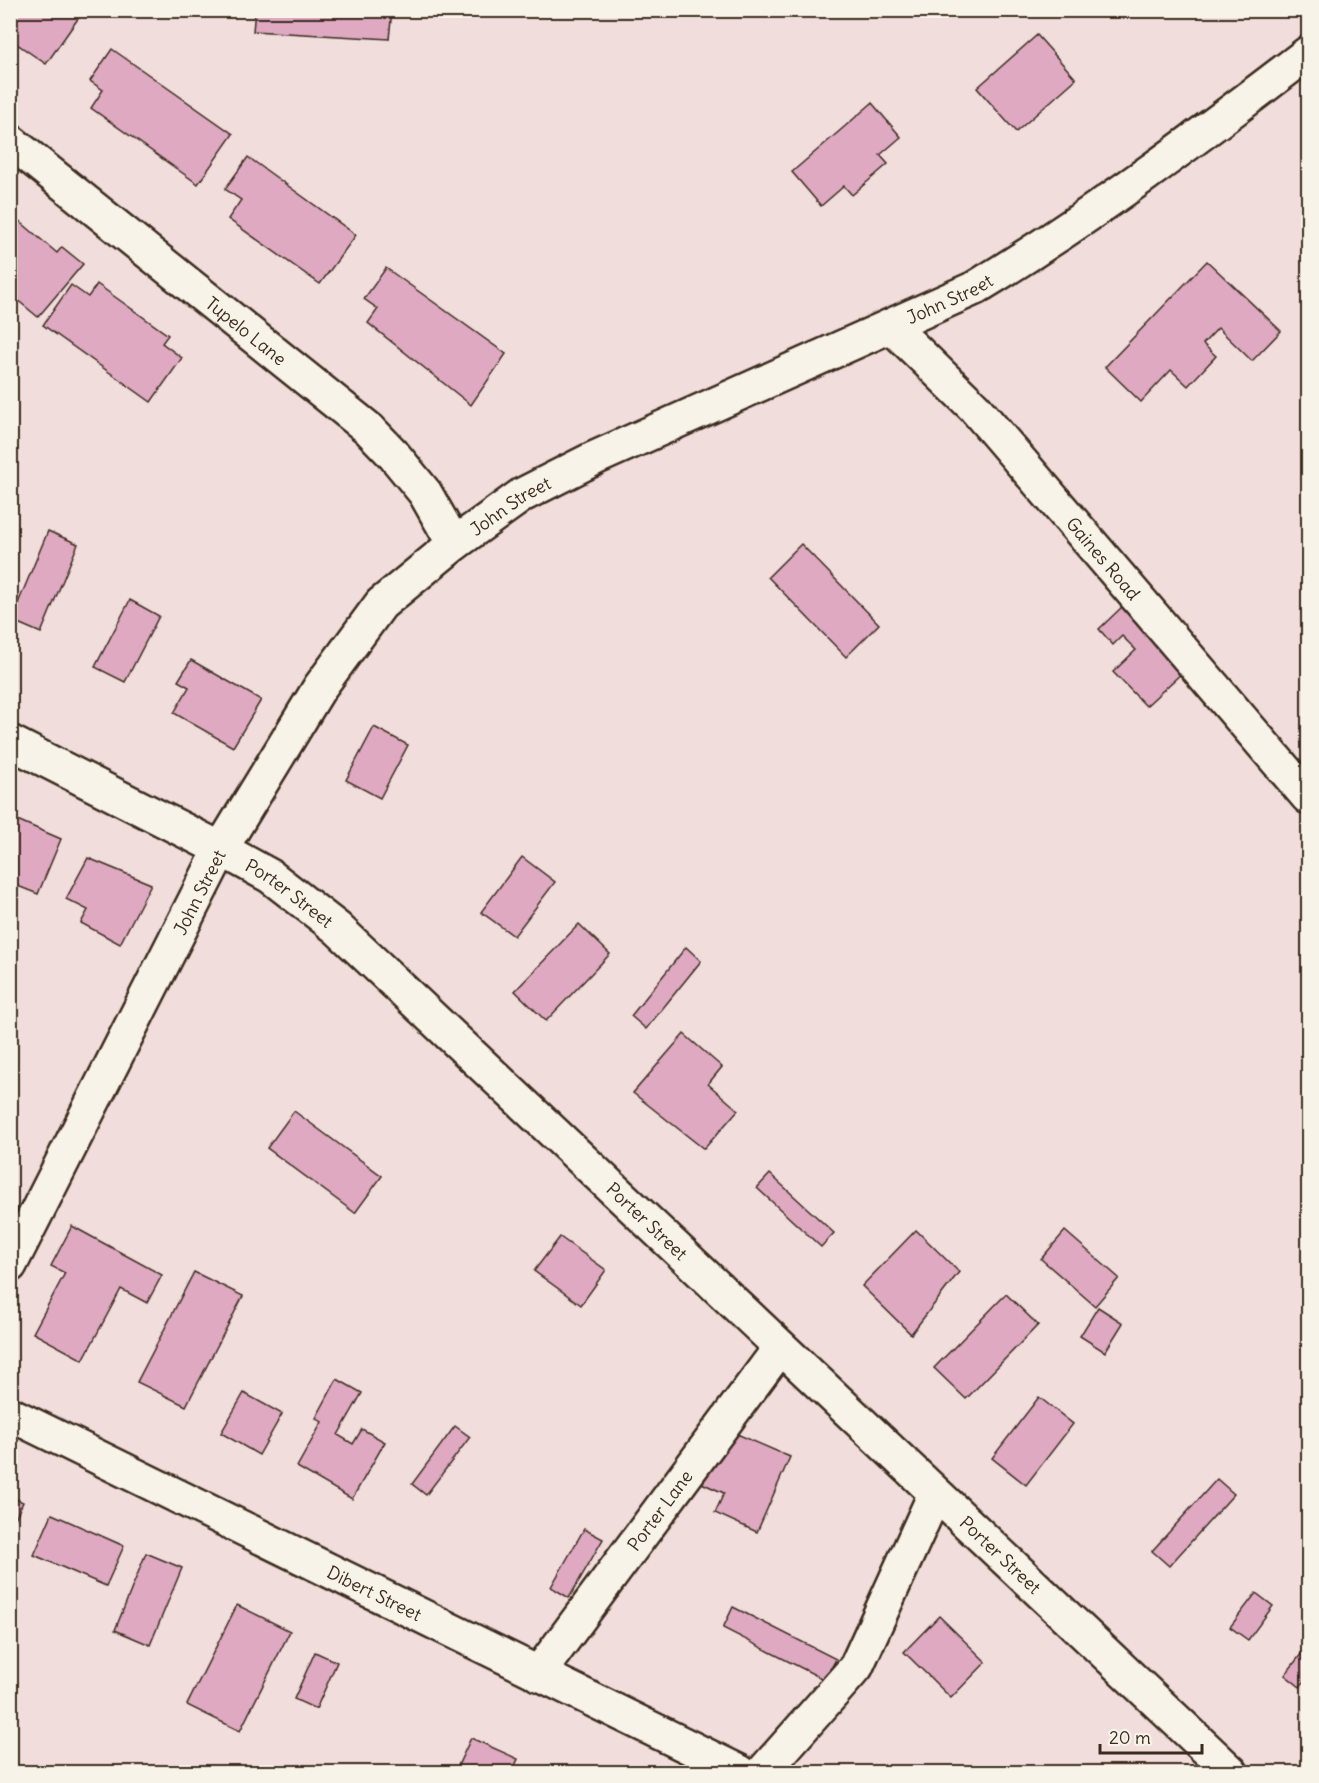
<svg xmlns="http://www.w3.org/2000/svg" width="1319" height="1783" viewBox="0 0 1319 1783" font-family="Delius,sans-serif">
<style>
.building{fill:#dea9c1;stroke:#3b2a1e;stroke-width:1.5}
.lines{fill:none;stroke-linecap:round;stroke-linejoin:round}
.street-casing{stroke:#3b2a1e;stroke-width:38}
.street{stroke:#f7f3e8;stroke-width:33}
.labels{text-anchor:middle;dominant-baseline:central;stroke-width:4.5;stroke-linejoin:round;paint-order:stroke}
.street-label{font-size:18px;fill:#3b2a1e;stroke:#f7f3e8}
</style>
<rect width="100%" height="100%" fill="#f0dddc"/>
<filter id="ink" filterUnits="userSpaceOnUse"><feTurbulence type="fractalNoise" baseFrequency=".0167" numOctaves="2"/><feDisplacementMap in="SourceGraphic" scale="12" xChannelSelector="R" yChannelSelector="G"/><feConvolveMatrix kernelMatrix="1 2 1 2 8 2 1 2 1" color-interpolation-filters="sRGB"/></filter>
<g filter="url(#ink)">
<g class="building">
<polygon points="10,10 79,10 82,13 46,64 10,39"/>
<polygon points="255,10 392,10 389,39 253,31"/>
<polygon points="1037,35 1076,79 1016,132 977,88"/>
<polygon points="112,49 233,134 198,184 91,108 103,90 90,81"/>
<polygon points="872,103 901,137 880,155 888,164 852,195 844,186 821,206 792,172"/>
<polygon points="248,157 356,235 320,284 228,219 241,200 225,189"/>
<polygon points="10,213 57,253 62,247 83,264 38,317 10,294"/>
<polygon points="1207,261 1281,331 1252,361 1218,328 1203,344 1216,356 1188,386 1171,370 1141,402 1105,367"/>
<polygon points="386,268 506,354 471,405 368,323 378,309 364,299"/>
<polygon points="97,284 168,335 162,343 182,358 151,402 43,325 71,285 88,297"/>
<polygon points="48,531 78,544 41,633 11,620"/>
<polygon points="801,544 879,624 846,657 768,577"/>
<polygon points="130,600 159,616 125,682 95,667"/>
<polygon points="1123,606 1183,672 1146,706 1113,672 1136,650 1122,636 1113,645 1099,629"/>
<polygon points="191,660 261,700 233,747 174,713 189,687 178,681"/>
<polygon points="374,727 408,745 380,798 346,780"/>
<polygon points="15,819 61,839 38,894 10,883 10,829"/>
<polygon points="522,857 555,882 514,936 481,912"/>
<polygon points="88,858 151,884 120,944 81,923 88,910 66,899"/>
<polygon points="579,924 610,954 546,1021 515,991"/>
<polygon points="686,947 701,961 646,1029 631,1016"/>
<polygon points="684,1034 722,1067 708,1084 738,1110 704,1149 633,1093"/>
<polygon points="294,1111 382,1176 355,1213 267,1148"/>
<polygon points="770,1174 834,1233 821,1247 757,1188"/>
<polygon points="72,1226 162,1275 147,1303 121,1289 83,1360 33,1333 65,1273 51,1266"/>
<polygon points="916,1230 959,1272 911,1334 862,1286"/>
<polygon points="1065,1231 1119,1278 1095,1306 1041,1259"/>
<polygon points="560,1237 606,1270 581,1305 534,1271"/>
<polygon points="194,1272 243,1296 186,1406 137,1382"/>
<polygon points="1006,1294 1038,1325 966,1399 934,1368"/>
<polygon points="1098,1307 1123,1323 1105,1352 1080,1336"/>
<polygon points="337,1379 362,1393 338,1435 353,1444 362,1429 385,1442 352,1499 297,1467 322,1422 316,1418"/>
<polygon points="244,1393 282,1414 259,1455 221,1433"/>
<polygon points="1039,1397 1073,1424 1026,1485 992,1458"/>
<polygon points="455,1426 470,1437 426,1495 412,1484"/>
<polygon points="721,1427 790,1457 757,1532 715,1513 724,1493 697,1481"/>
<polygon points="1217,1479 1234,1494 1169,1566 1152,1551"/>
<polygon points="10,1496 23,1502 10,1529"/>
<polygon points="52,1514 124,1546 106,1586 34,1555"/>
<polygon points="584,1529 603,1539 569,1598 551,1587"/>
<polygon points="146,1553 182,1568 150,1645 115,1630"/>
<polygon points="1256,1593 1273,1606 1248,1640 1230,1627"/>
<polygon points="237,1605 290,1631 240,1731 187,1705"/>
<polygon points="733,1607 836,1659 825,1680 723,1628"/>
<polygon points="939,1616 986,1662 951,1698 904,1652"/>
<polygon points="1308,1645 1308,1676 1300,1687 1285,1675"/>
<polygon points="315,1652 337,1662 316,1709 294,1699"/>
<polygon points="471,1738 518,1759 512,1772 455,1772"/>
</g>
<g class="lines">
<defs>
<g id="street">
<path id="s1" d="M10,141l359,288 24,25 32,39 29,51"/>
<path id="s2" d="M891,326l83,81 334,390"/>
<path id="s3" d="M10,742l211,107 49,27 67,52 894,844"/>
<path id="s4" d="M10,1265l211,-416 99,-162 61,-83 73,-60 68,-49 73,-37 380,-170c117,-71 225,-152 333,-235"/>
<path id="s5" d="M10,1414l730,358"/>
<path id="s6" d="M538,1674l242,-326"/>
<polyline points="763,1772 856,1667 935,1494"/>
</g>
</defs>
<use href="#street" class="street-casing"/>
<use href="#street" class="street"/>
</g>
</g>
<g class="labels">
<g class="street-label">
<text stroke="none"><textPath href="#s4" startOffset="1408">John Street</textPath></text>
<text stroke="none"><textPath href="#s1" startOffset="303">Tupelo Lane</textPath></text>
<text stroke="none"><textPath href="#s4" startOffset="922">John Street</textPath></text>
<text stroke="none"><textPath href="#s2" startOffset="315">Gaines Road</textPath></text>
<text stroke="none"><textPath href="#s4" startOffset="418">John Street</textPath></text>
<text stroke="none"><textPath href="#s3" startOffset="318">Porter Street</textPath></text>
<text stroke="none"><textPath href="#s3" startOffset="804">Porter Street</textPath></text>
<text stroke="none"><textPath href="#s6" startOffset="204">Porter Lane</textPath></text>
<text stroke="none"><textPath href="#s3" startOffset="1290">Porter Street</textPath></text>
<text stroke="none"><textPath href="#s5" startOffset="406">Dibert Street</textPath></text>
</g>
</g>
<rect width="1319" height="1783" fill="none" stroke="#f7f3e8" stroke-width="36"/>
<rect x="18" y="18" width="1283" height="1747" fill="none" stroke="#3b2a1e" stroke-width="2" filter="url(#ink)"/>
<path d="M1100 1744v9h102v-9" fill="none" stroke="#3b2a1e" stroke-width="3"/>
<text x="1109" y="1744" font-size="18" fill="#3b2a1e" stroke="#f7f3e8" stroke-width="4.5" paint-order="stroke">20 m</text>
</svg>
